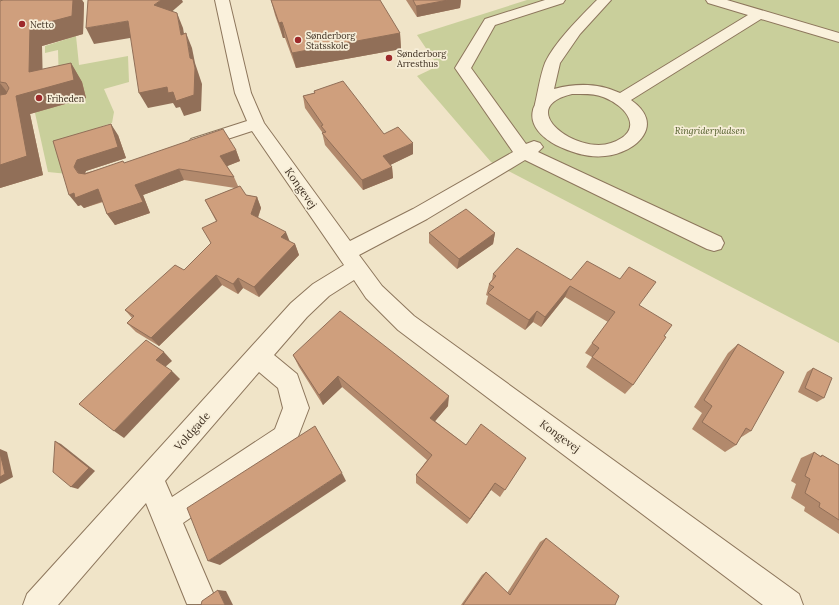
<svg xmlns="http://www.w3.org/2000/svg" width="839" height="605" viewBox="0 0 839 605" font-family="Lora,serif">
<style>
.green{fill:#c9cf9b}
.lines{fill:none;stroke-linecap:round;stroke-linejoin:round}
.minor-casing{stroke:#8d765c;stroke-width:2}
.minor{fill:#faf1dc;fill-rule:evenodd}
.wall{fill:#b2896c}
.shaded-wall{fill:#916f58}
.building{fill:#cf9f7d;stroke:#916f58}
.poi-dot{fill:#9e2a2b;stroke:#f7eed8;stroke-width:1.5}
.labels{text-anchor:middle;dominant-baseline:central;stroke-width:3.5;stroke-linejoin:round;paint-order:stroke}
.far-poi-label{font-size:9px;fill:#3d2e20;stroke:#f7eed8;text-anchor:start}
.far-park-label{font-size:9px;font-style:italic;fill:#4d5a26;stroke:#f7eed8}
.street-label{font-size:11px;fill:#3d2e20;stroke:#f7eed8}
</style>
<rect width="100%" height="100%" fill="#f0e4c8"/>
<g class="green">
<polygon points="527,0 839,0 839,343 491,162 417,76 438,66 417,35"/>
<polygon points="76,36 79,65 128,56 129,82 104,89 114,112 112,123 94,129 68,174 48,172 35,113 59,85 58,50 45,53 45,46"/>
</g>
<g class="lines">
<defs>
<g id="minor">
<path d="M215,0h14l22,93 13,30 86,118 63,-32 100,-57 -58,-84 30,-49 60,-19h20l-2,3 -68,22 -24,43 55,76 8,-3 6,2 3,4 -5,5 183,85 3,6 -3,6 -7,2 -7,-2 -182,-89 -98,59 -68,36 23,31 32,30 385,278 4,11h-40l-365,-275 -32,-32 -12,-18 -25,16 -22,21 -33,38 23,19 12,34 -15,39 -111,76 30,70 -4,11h-22l-41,-101 -88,102h-35l4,-11 264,-291 22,-19 31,-19 -92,-134 -55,18 -6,-2 -3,-4 3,-4 56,-18 -12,-28zM259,372l19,16 5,20 -8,21 -103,68 -7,-16z"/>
<path d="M597,0h14l-31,34 -20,29 -6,26c22,-6 45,-6 66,4l128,-78 -40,-12 -2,-3h21l112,33v9l-78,-23 -130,81c35,24 6,53 -26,56 -16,2 -35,-4 -49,-11 -13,-7 -27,-19 -23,-35 0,-2 2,-4 2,-6 3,-12 5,-28 10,-41 9,-20 36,-47 52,-63zM572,94c10,0 22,-1 31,3 24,9 43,34 8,46 -34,12 -98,-35 -39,-49z"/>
</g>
</defs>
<use href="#minor" class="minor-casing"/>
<use href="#minor" class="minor"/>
</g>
<g class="wall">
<polygon points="0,0 82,0 84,3 83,34 42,46 42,70 71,63 82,82 86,98 30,114 43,175 0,188"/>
<polygon points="271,0 400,33 401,49 296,68 285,38 283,38 275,15"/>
<polygon points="406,0 461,0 460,8 417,17"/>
<polygon points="314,91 384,134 413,154 390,165 392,167 393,178 363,190 325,145 322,132 305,108 303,96 314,93"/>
<polygon points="118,135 126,158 86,171 85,173 124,163 236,150 240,161 227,166 234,177 238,186 246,195 257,197 261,208 258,218 289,241 295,244 299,255 259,297 243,288 238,294 222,285 159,346 136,332 127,323 132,318 125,310 184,270 211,243 216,221 205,200 235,188 184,180 143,195 150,213 115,225 107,214 103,202 84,208 81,205 78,206 53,141"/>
<polygon points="429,233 495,233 493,244 457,269 429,243"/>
<polygon points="493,274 571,280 639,305 664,336 633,385 625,394 586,367 592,357 585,353 592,343 608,322 565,297 541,327 533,322 525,330 486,304 488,296 486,295 489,284 492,280"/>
<polygon points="738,344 751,431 740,438 736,445 725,452 692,429 702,413 694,407 728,353"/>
<polygon points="293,355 448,406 435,421 466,445 526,458 500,497 491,490 467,524 416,483 416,475 427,460 342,387 323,405 299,367"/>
<polygon points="813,368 824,398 817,402 798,392 807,372"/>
<polygon points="814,452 820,456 822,455 839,465 839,534 804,511 805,507 791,498 796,484 791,481 801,458"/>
<polygon points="546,538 615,605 461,605 482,575 486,572 507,593 540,542"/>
</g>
<g class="shaded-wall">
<polygon points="73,0 82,0 84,3 83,34 42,46 43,88 71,63 82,82 86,98 30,114 43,175 0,188 0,165 16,96 30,27"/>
<polygon points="161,0 182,0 183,2 161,21 154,5"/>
<polygon points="448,0 461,0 460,8 417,17 416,6"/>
<polygon points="177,13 183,28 187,51 181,35"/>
<polygon points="128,21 136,37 94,44 86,28"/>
<polygon points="282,22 285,38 283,38 279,23"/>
<polygon points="186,33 192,48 195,63 202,84 201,111 184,116 180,107 176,108 173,103 148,108 139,93 190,58"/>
<polygon points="400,33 401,49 296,68 292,53"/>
<polygon points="0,83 14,101 0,104"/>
<polygon points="111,124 118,135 126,158 86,171 83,178 74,167 77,160"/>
<polygon points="413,143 413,154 384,168 383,156"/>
<polygon points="236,150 240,161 225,167 220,156"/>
<polygon points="392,167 393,178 363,190 362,180"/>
<polygon points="179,169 184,180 143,195 150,213 115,225 107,214 135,185"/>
<polygon points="98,189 106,200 84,208 81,205 78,206 69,195 74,193"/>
<polygon points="257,197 261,208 255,225 251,214"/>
<polygon points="286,232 290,242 281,237"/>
<polygon points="495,233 493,244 457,269 459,259"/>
<polygon points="295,244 299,255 259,297 254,287"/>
<polygon points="216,275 222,285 159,346 151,338"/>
<polygon points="238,278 243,288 238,294 233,284"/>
<polygon points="570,286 565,297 541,327 545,317"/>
<polygon points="537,311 533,322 525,330 529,320"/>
<polygon points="164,352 172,361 164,368 156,360"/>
<polygon points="172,371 180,379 124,438 114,431"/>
<polygon points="338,376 342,387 323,405 319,395"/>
<polygon points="449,396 448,406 430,427 430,418"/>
<polygon points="55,441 61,444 95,471 78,489 71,487"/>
<polygon points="0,449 7,452 13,477 0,484"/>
<polygon points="342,473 346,481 220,565 208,561"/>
<polygon points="495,483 491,490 467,524 470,519"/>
<polygon points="218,590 226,591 233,605 225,605"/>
</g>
<g class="building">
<polygon points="3,0 73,0 72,16 30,27 29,72 71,63 74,80 16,96 27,156 0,165 0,95 6,94 9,88 6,83 0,82 0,1"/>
<polygon points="88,0 161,0 154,5 177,13 181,35 186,33 190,58 193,59 195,68 194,95 176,101 173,92 168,93 167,87 139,93 128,21 86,28"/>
<polygon points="271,0 380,0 400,33 292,53 282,22 279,23"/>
<polygon points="413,0 448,0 416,6"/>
<polygon points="343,81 384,134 398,127 413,143 383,156 392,167 362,180 322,133 326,132 321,126 323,125 303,96 315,93 314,91"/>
<polygon points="111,124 118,147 77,160 74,167 78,173 85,174 123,161 124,163 223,129 236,150 220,156 234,177 179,169 135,185 143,202 107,214 98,189 75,198 74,193 69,195 53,141"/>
<polygon points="240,186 246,195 257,197 251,214 286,232 281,237 295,244 254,287 238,278 233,284 216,275 151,338 127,323 134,316 125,310 175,265 184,270 211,243 202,228 217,221 205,200"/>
<polygon points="466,209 495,233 459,259 429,233"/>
<polygon points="517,248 571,280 587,261 620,279 629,267 656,282 639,305 672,325 664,336 666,337 633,385 592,357 599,348 592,343 615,312 570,286 545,317 537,311 529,320 488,293 494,287 489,284 496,276 493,274"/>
<polygon points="340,311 449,396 430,418 466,445 481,424 526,458 505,490 495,483 470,519 416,475 432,455 338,376 319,395 293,355"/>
<polygon points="146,340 164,352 156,360 172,371 114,431 79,404"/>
<polygon points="738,344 784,372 751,431 746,428 736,445 702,422 712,406 704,400"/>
<polygon points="813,368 832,378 824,398 805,388"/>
<polygon points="315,426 342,473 208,561 187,508"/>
<polygon points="55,441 89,468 71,487 53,472"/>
<polygon points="814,452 821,457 822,455 839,465 839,520 819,507 820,503 805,493 810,479 805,476"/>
<polygon points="0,453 5,474 0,477"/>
<polygon points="546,538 619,596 615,605 463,605 486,572 510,595"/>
<polygon points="218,590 225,605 197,605 201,605 202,601"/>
</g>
<g class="poi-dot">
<circle cx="22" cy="24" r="4"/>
<circle cx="298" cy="40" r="4"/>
<circle cx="389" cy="58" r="4"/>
<circle cx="39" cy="98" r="4"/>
</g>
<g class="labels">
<g class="far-poi-label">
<text x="30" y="24">Netto</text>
<text x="306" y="35">Sønderborg<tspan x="306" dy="10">Statsskole</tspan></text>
<text x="397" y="53">Sønderborg<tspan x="397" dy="10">Arresthus</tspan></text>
<text x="47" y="98">Friheden</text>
</g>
<g class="far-park-label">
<text x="710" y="130">Ringriderpladsen</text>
</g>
<g class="street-label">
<text transform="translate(301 188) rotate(55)">Kongevej</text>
<text transform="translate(192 431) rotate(-48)">Voldgade</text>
<text transform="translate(560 436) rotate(36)">Kongevej</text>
</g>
</g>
</svg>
